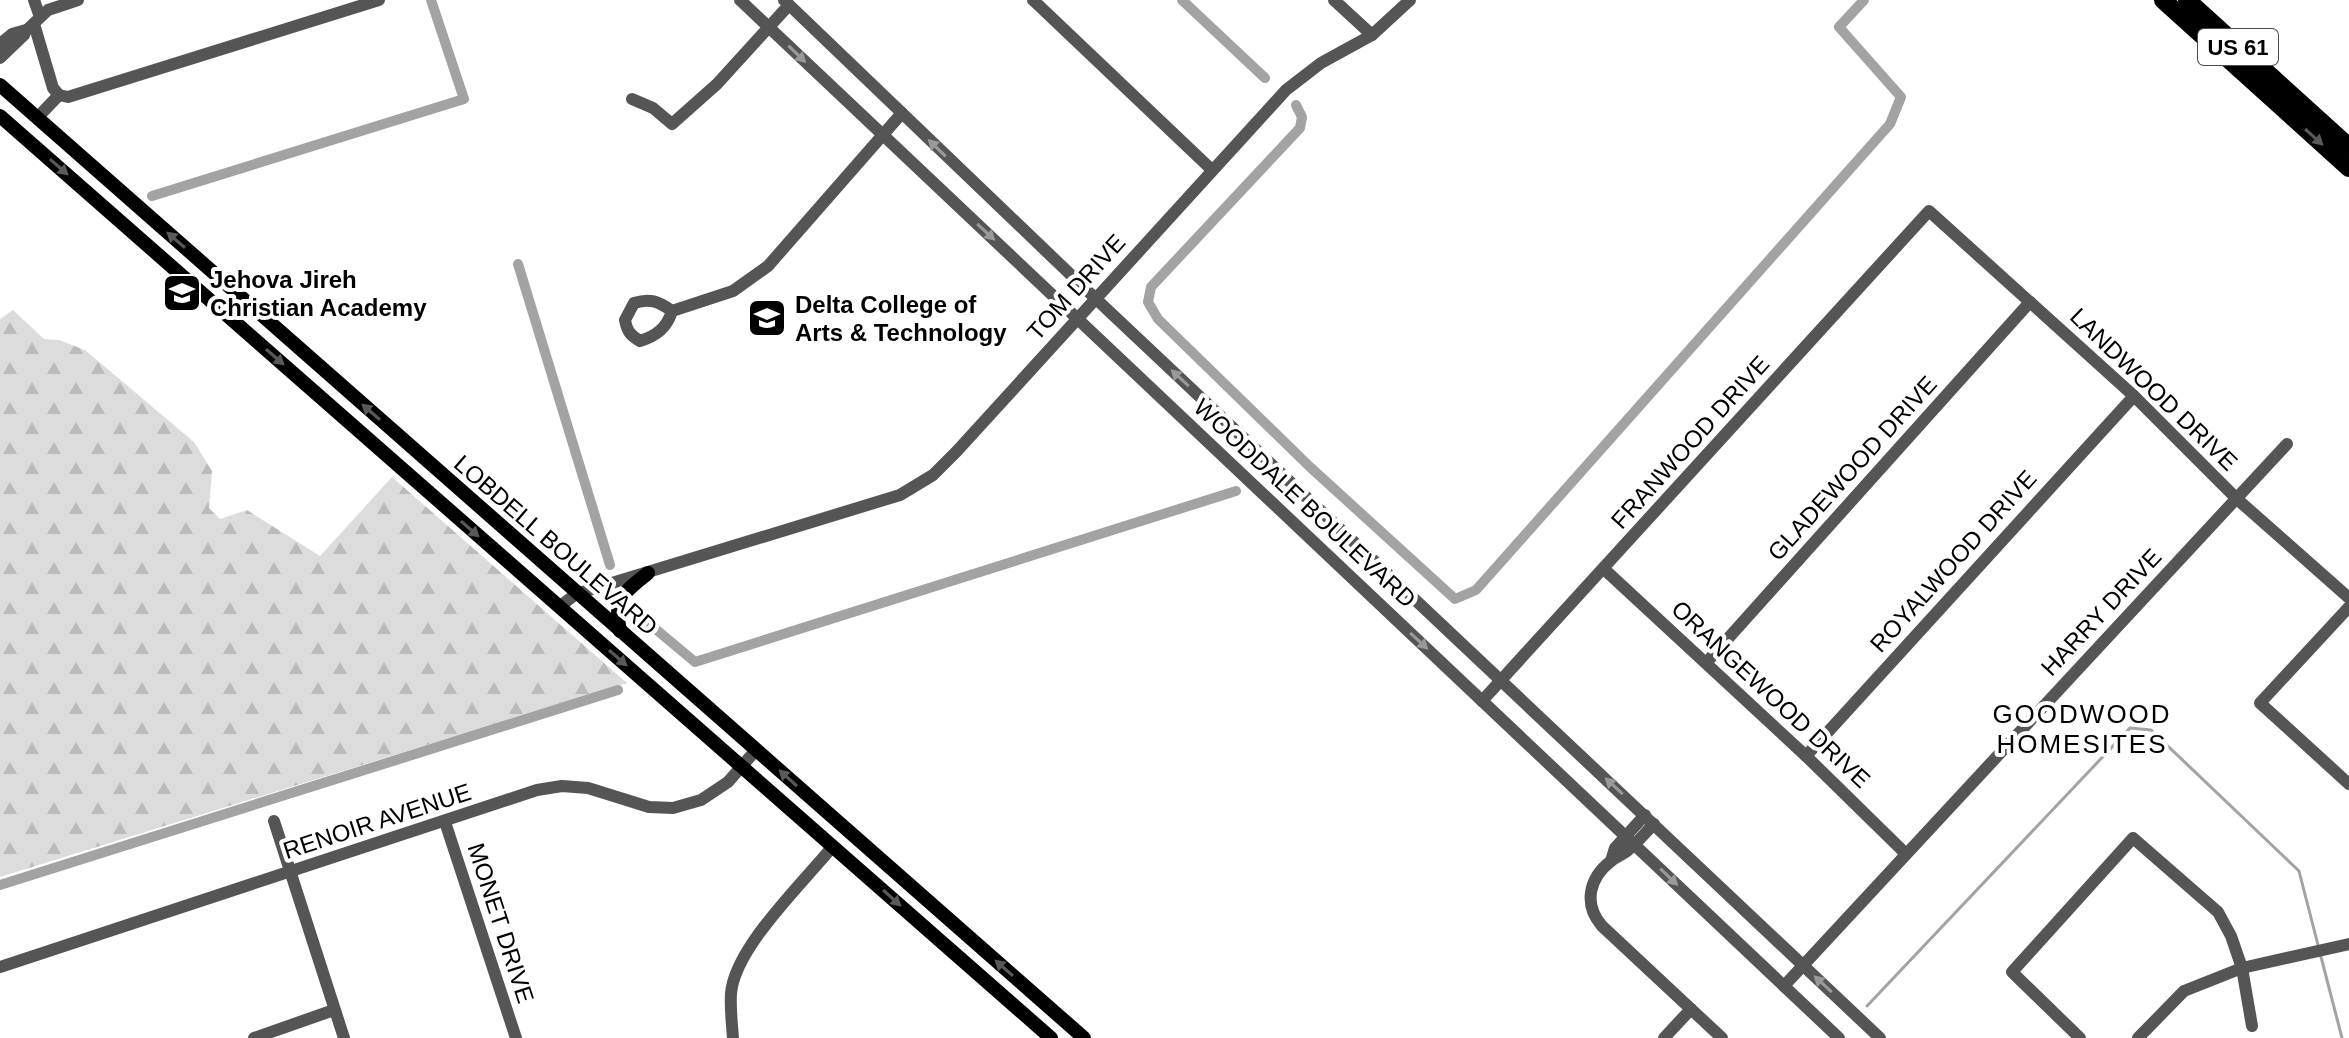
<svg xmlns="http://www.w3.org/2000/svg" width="2349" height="1038" viewBox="0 0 2349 1038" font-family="Arial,sans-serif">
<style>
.forest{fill:url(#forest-firs)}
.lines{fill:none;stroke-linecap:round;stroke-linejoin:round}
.stream{stroke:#a3a3a3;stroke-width:3}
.canal{stroke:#a3a3a3;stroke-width:10}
.minor{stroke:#555;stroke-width:12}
.major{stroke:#000;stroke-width:14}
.highway{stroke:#000;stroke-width:18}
.oneway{fill:#999}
.oneway2{fill:#595959}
.labels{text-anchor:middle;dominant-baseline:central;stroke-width:8;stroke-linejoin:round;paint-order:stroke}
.shield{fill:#fff;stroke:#4c4c4c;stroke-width:2}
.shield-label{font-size:22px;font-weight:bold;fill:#000}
.poi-label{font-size:24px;font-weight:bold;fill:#000;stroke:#fff;text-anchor:start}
.street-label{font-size:24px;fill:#000;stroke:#fff}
.neighbourhood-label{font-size:26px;letter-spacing:2px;fill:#000;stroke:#fff}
</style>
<defs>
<pattern id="forest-firs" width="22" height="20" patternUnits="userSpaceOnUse" patternTransform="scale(2)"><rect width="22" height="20" fill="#dcdcdc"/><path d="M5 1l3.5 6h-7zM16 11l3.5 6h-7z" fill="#bbb"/></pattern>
</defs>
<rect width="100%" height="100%" fill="#fff"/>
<polygon class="forest" points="13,310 44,339 59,340 85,350 194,442 212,471 209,508 220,519 247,510 320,556 392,477 627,683 0,877 0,319"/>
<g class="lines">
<g class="stream">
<polyline points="2320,953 2342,1038"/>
<polyline points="1867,1006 2130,728 2151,730 2299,871 2318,945"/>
</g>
<g class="canal">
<polyline points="1182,0 1265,78"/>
<polyline points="1296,105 1302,117 1300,128 1151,287 1148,302 1158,319 1310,467 1455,599 1476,590 1890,124 1901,97 1839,27 1864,0"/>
<polyline points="152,196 464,99 431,0"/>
<polyline points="518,264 610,565"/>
<polyline points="634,611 695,662 1236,491"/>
<polyline points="0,885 618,690"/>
</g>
<g class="minor">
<polyline points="34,0 40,17"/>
<polyline points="740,0 1839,1038"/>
<polyline points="784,0 1095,298 1880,1038"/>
<polyline points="1033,0 1212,170"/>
<polyline points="1334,0 1372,35"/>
<polyline points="34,24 53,88 59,95 68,97 379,0"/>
<polyline points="29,28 48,10 78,0"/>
<polyline points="0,44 12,34 26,30 24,35 0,58"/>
<polyline points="632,99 653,108 672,124 717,84 789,5"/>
<polyline points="37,118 59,95"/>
<path d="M672,311c-14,-10 -22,-13 -38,-8l-9,17c2,11 5,15 15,21 16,-5 27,-13 32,-30l61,-20 35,-25 134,-153"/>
<polyline points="1604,569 1806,756 1905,853"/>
<polyline points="559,607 576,594 900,495 933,475 957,451 1286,90 1321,63 1372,35 1410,0"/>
<polyline points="2349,607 2260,703 2349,784"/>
<polyline points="1706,663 2030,302"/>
<polyline points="1482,701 1929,211 2134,396 2237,499 2349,598"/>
<polyline points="1806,756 2134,396"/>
<polyline points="274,821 344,1038"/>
<polyline points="445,822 516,1038"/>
<path d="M1654,824c-9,9 -17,19 -27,27 -5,4 -11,6 -16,10 -22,17 -28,43 -9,65l120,112"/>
<polyline points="1611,861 1615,848 1645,815"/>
<polyline points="0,967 537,790 562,786 588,788 649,807 673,808 701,800 728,782 756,750"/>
<polyline points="1784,986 2287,444"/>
<polyline points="254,1038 334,1010"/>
<path d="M733,1038c-1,-14 -3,-30 -2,-44 3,-46 73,-112 102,-148"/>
<polyline points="1664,1038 1691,1009"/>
<polyline points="2080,1038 2012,972 2133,838 2218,912 2231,936 2242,968 2252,1026"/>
<polyline points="2138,1038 2184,991 2242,968 2349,944"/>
</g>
<g class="major">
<polyline points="0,85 1084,1038"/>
<polyline points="0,116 1051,1038"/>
<path d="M620,631c-7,-34 4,-38 28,-58"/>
</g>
<g class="highway">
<polyline points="2163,0 2349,168"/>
<polyline points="2187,0 2349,147"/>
</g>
</g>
<defs><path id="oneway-solid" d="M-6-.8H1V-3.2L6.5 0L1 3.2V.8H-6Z" transform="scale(2)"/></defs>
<g class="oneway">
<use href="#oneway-solid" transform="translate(797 54) rotate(44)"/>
<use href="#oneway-solid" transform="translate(937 148) rotate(-136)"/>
<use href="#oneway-solid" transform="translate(986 232) rotate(43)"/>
<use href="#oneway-solid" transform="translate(1180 378) rotate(-137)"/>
<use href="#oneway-solid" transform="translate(1419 641) rotate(43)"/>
<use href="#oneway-solid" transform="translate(1614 786) rotate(-137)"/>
<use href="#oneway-solid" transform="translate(1669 877) rotate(44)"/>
<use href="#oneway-solid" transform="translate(1823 984) rotate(-137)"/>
</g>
<g class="oneway2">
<use href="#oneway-solid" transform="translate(2314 137) rotate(42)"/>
<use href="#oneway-solid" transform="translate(59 167) rotate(41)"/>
<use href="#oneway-solid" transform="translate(176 240) rotate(-139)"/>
<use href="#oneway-solid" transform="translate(275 357) rotate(41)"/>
<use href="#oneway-solid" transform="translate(371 412) rotate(-139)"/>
<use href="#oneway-solid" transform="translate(470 529) rotate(41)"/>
<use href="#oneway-solid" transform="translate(618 658) rotate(41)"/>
<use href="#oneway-solid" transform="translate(788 778) rotate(-138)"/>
<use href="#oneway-solid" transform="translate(892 898) rotate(42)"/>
<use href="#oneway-solid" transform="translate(1004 968) rotate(-139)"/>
</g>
<defs>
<symbol id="school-square" viewBox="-11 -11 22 22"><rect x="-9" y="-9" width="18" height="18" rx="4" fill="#000" stroke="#fff"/><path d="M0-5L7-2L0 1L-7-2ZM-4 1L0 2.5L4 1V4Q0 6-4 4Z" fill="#fff"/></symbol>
<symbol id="university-square" viewBox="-11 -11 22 22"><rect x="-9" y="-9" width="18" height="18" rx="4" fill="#000" stroke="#fff"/><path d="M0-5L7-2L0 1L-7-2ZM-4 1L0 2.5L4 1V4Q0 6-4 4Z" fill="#fff"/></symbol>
</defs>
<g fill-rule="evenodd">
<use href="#school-square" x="160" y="271" width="44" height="44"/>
<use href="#university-square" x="745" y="296" width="44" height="44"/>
</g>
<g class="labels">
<rect class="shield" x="2198" y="29" width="80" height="36" rx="6"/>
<g class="shield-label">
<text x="2238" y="47">US 61</text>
</g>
<g class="poi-label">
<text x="210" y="279">Jehova Jireh<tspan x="210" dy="28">Christian Academy</tspan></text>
<text x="795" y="304">Delta College of<tspan x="795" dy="28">Arts &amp; Technology</tspan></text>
</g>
<g class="street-label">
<text transform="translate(1076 287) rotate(-48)">TOM DRIVE</text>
<text transform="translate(2154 389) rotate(44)">LANDWOOD DRIVE</text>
<text transform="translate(1690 442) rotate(-48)">FRANWOOD DRIVE</text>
<text transform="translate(1852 468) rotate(-48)">GLADEWOOD DRIVE</text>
<text transform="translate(1305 503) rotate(43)">WOODDALE BOULEVARD</text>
<text transform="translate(556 545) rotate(41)">LOBDELL BOULEVARD</text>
<text transform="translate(1953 561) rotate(-48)">ROYALWOOD DRIVE</text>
<text transform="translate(2101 612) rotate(-47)">HARRY DRIVE</text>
<text transform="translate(1771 694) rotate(43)">ORANGEWOOD DRIVE</text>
<text transform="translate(377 821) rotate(-18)">RENOIR AVENUE</text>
<text transform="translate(501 923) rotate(72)">MONET DRIVE</text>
</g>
<g class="neighbourhood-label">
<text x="2082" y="714">GOODWOOD<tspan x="2082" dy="30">HOMESITES</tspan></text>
</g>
</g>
</svg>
